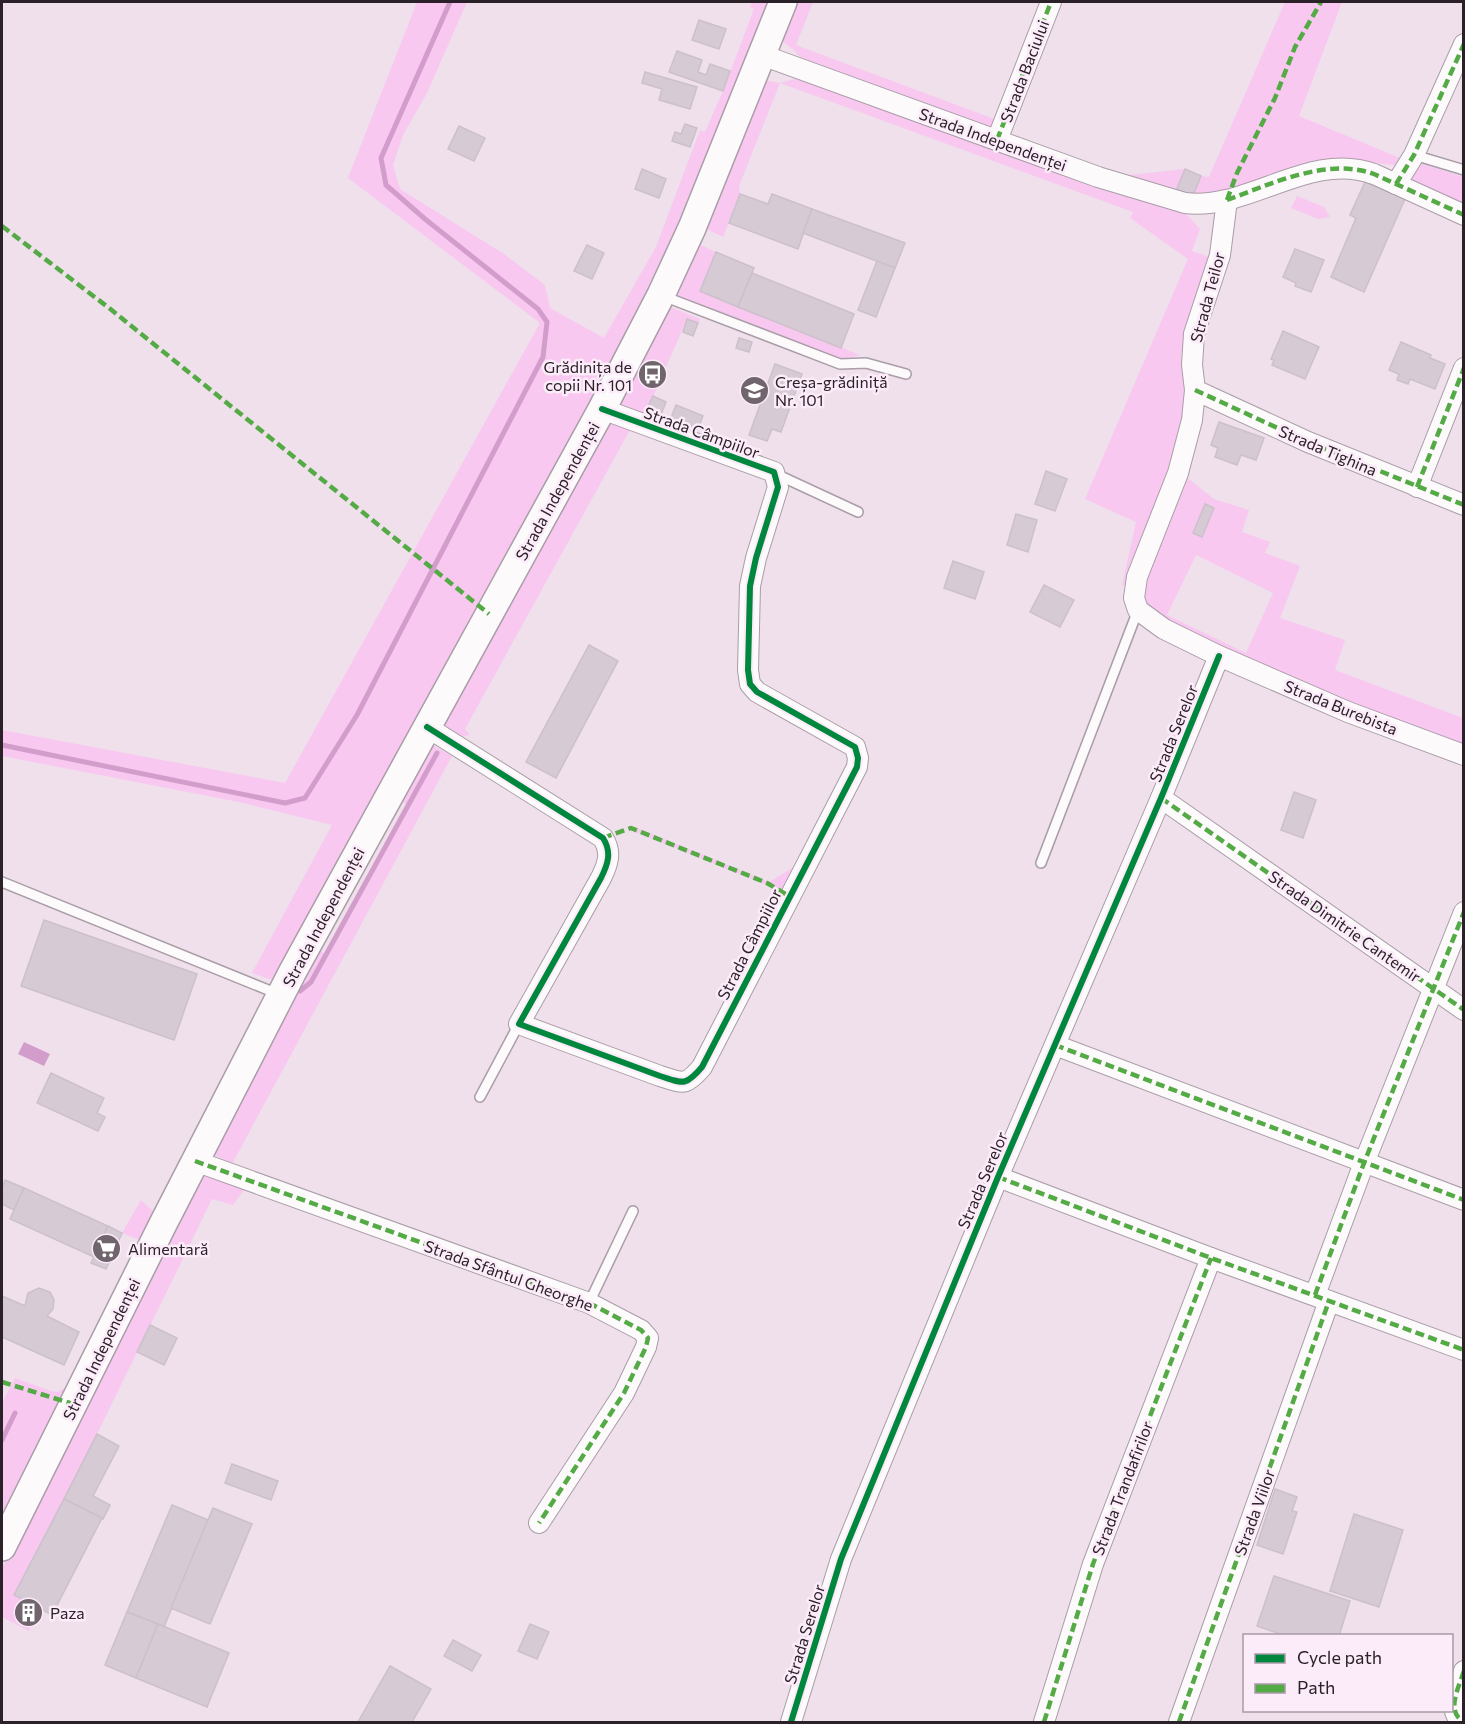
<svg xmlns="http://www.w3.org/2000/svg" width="1465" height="1724" viewBox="0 0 1465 1724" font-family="Commissioner,sans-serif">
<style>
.green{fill:#f8c8f0;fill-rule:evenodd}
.water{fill:#d39dcb}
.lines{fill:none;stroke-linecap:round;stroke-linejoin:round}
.stream{stroke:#d39dcb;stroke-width:5}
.building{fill:#d6cad4;stroke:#ccc0ca;stroke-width:1.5}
.lane-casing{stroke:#a99da7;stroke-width:12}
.street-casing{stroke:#a99da7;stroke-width:22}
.secondary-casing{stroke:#a99da7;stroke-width:30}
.lane{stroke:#fdfafc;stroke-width:9}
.street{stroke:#fdfafc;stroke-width:20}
.secondary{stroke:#fdfafc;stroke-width:27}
.quiet{stroke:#54aa44;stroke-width:4.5;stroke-dasharray:9 4.5;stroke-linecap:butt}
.cycleway-casing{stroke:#fcebf9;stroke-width:10}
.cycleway{stroke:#00873e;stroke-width:6}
.labels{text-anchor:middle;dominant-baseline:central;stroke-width:5;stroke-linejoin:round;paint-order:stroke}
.street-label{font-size:16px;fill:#2b2129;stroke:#fcebf9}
.poi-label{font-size:16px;fill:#2b2129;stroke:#fcebf9;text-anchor:start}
</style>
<rect width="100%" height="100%" fill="#efe0ec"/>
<g class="green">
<polygon points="417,2 467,2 427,93 403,135 393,165 400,189 504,254 545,285 550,308 604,338 656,247 700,130 705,132 723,91 754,9 750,7 752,2 778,2 623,351 272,980 252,973 332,825 239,802 2,756 2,730 285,783 540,323 348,178"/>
<polygon points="796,2 813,2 796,45 997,120 989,129 804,62 794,50 781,40"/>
<polygon points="1285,2 1342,2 1299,116 1400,158 1395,165 1365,162 1192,198 1201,176 1209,177"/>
<polygon points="798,78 1185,213 1200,229 1192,251 1212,258 1181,353 1185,400 1174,457 1128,584 1122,586 1136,522 1085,499 1188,259 1130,218 1133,212 780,83 739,186 740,194 723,237 702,227 763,80 780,83"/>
<polygon points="1417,162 1463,177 1463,209 1416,187 1410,175"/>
<polygon points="1185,169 1176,191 1135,182 1130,175"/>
<polygon points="1297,196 1324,207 1330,217 1318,219 1291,208"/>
<polygon points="694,242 716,252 700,291 860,355 842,359 670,295"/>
<polygon points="665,305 700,319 698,323 687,319 645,415 615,405"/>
<polygon points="607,421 631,428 465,729 470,735 460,737 438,724"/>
<path d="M1185,476l29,23 35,11 -7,22 28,10 -5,11 35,13 -20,52 65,22 -10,30 128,48v29l-98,-35 -203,-89 -19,-20 -3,-15zM1196,555l77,38 -27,60 -79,-38z"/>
<polygon points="428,742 452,756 232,1164 209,1152 312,947 327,955 410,807 396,798"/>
<polygon points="635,827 769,882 796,866 782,894 769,886 633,831"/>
<polygon points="201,1171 246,1187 233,1205 212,1199 97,1434 15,1595 25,1601 18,1615 33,1623 29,1631 2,1617 2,1568"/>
<polygon points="141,1200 153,1211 140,1240 122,1233"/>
<polygon points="15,1378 51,1391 57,1392 65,1388 68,1391 2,1526 2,1403"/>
</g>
<polygon class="water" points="24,1042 50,1054 44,1066 18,1054"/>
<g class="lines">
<g class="stream">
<polyline points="2,745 285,803 305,798 357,715 543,357 547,322 538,309 425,219 386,185 381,158 450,2"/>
<polyline points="300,991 311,982 437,753"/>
<polyline points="2,1440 15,1413"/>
</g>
</g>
<g class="building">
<polygon points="699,20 726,29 719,49 692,40"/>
<polygon points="677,51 702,60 698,72 706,75 710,64 730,71 723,91 669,72"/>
<polygon points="645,72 697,87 690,109 659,100 662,89 642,83"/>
<polygon points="685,124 697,128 690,147 672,141 675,132 681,134"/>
<polygon points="459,126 485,138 474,161 448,149"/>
<polygon points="642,169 666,179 659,198 635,189"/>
<polygon points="1185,169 1201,176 1192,198 1176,191"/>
<polygon points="1365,182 1405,199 1364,292 1331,277 1356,218 1350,215"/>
<polygon points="740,194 768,204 772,194 812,209 798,249 729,223"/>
<polygon points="812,209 905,243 895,268 803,233"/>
<polygon points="587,245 604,253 592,279 574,271"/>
<polygon points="1295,249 1324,260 1311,292 1295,286 1296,283 1283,277"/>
<polygon points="716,252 754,268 738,307 700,291"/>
<polygon points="877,261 895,268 876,317 858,310"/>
<polygon points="752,273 854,314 841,348 738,307"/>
<polygon points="687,319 698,323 693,336 683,332"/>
<polygon points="1283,331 1319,347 1305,379 1272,365 1274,360 1271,359"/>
<polygon points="739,338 752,342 749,352 736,348"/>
<polygon points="1401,342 1431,355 1430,358 1445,364 1435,389 1410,379 1408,384 1397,380 1399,374 1389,370"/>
<polygon points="775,364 802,374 781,432 772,429 767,441 749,435"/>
<polygon points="653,396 666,402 660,417 646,411"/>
<polygon points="676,405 703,416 698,429 671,418"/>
<polygon points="1219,422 1264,438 1256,460 1241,455 1237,465 1215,457 1218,448 1211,445"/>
<polygon points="1046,471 1067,479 1055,511 1035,504"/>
<polygon points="1205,504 1214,508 1202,537 1193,533"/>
<polygon points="1016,514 1037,520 1028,552 1007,545"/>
<polygon points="953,561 984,572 975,599 944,588"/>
<polygon points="1044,585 1074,600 1060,627 1030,612"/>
<polygon points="589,645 618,661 556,778 526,762"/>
<polygon points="1294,792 1316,800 1303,838 1281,830"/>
<polygon points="44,920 197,974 174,1040 21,986"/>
<polygon points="51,1073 104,1098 97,1113 105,1117 98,1131 37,1103"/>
<polygon points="5,1180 24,1188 14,1210 2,1204 2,1188"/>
<polygon points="24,1188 108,1226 94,1257 10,1219"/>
<polygon points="108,1226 122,1233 106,1269 91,1263"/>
<polygon points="39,1288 50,1292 54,1300 53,1309 47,1316 79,1332 64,1365 2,1337 2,1296 25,1306 28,1293"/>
<polygon points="150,1325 177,1338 164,1365 137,1352"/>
<polygon points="97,1434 119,1446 93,1496 110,1505 103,1519 64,1499"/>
<polygon points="232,1464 278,1481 271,1500 225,1483"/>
<polygon points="1275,1489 1297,1497 1292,1511 1297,1512 1283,1554 1257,1545"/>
<polygon points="64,1499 102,1518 52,1615 14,1595"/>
<polygon points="172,1505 208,1520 164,1627 127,1612"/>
<polygon points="213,1508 252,1524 210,1624 171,1608"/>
<polygon points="1354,1514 1403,1530 1379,1607 1330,1591"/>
<polygon points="1274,1576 1350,1601 1339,1636 1286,1636 1257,1626"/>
<polygon points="25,1601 41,1609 33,1623 18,1615"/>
<polygon points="127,1612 158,1624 136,1678 105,1665"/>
<polygon points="158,1624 229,1653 207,1707 136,1678"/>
<polygon points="530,1624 549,1632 537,1659 518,1651"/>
<polygon points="453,1640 481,1655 472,1671 444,1656"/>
<polygon points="390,1666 431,1689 412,1722 358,1722"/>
</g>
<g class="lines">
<defs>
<g id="lane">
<polyline points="1414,155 1464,170"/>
<polyline points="663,296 840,364 866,363 906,374"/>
<polyline points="776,474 858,512"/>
<polyline points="1041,863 1138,610"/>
<polyline points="2,882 278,994"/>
<polyline points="480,1097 519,1024"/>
<polyline points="589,1303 633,1211"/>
</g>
<g id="street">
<path d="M762,55l336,122 87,26c64,8 124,-53 189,-29l90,41"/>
<polyline points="997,140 1051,2"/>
<polyline points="1396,184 1414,155 1464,44"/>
<polyline points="1227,200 1220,255 1194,334 1192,365 1195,390 1192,420 1178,473 1137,577 1134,598 1138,610 1164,629 1219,656 1348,712 1464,755"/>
<polyline points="1195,390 1308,442 1464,505"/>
<polyline points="1417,487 1464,368"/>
<path d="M427,727l176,111c9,14 5,26 -2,40l-82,146 141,52c23,7 25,11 42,-9l155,-300 1,-9 -3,-11 -98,-55 -7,-8 -2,-14 2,-84 6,-28 22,-71 -4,-15 -172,-63"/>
<polyline points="1161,798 1464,1010"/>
<polyline points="1055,1045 1464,1200"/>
<polyline points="195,1161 589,1303 641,1330 648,1338 646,1347 624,1393 539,1523"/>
<polyline points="998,1177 1211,1258 1464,1350"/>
<polyline points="1315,1295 1364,1163 1464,912"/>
<path d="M1464,1671c-5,16 -19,41 0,51"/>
<polyline points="791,1722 841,1559 998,1177 1161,798 1219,656"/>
<polyline points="1044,1722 1093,1564 1211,1258"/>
<polyline points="1179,1722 1329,1301"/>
</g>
<polyline id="secondary" points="2,1547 164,1222 293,971 602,409 661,295 692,228 783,2"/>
</defs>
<use href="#lane" class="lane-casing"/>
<use href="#street" class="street-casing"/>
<use href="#secondary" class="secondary-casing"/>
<use href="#lane" class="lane"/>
<use href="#street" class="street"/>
<use href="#secondary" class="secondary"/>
<g class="quiet">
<polyline points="997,140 1051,2"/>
<polyline points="1396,184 1414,155 1464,44"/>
<path d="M1227,200c44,-16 100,-43 147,-26l90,41"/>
<polyline points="1227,200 1237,173 1275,98 1295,47 1321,2"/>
<polyline points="2,226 109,308 489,614"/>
<polyline points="1195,390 1308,442 1464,505"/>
<polyline points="1417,487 1464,368"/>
<polyline points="1161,798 1464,1010"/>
<polyline points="603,838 631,828 767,883 789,896"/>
<polyline points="1055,1045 1464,1200"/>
<polyline points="195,1161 589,1303 641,1330 648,1338 646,1347 624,1393 539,1523"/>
<polyline points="998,1177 1211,1258 1464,1350"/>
<polyline points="1315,1295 1364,1163 1464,912"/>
<polyline points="2,1382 73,1404"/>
<path d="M1464,1671c-5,16 -19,41 0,51"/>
<polyline points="1044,1722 1093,1564 1211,1258"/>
<polyline points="1179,1722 1329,1301"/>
</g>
<defs>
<g id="cycleway">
<path d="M427,727l176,111c9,14 5,26 -2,40l-82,146 141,52c23,7 25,11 42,-9l155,-300 1,-9 -3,-11 -98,-55 -7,-8 -2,-14 2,-84 6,-28 22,-71 -4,-15 -172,-63"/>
<polyline points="791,1722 841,1559 998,1177 1161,798 1219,656"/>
</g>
</defs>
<use href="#cycleway" class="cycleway-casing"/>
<use href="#cycleway" class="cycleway"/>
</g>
<defs>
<symbol id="bus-disc" viewBox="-11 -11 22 22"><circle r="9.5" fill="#70646d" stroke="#fcebf9"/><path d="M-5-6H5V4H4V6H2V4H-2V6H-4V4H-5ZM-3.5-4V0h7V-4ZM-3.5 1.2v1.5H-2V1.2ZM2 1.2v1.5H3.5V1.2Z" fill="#fff"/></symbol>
<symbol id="school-disc" viewBox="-11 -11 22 22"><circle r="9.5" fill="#70646d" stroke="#fcebf9"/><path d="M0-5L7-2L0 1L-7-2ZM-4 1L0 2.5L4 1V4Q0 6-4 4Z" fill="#fff"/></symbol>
<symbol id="supermarket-disc" viewBox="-11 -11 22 22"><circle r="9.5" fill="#70646d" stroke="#fcebf9"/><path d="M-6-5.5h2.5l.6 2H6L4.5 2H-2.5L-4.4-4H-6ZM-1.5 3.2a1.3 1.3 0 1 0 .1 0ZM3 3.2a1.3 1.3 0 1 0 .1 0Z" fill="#fff"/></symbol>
<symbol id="building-disc" viewBox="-11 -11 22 22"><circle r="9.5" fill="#70646d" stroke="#fcebf9"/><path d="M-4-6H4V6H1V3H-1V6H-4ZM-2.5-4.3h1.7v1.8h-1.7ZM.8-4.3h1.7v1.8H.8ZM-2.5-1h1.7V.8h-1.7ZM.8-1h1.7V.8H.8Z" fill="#fff"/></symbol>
</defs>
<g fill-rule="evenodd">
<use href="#bus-disc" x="636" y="358" width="33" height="33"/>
<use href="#school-disc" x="738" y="374" width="33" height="33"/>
<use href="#supermarket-disc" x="90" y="1232" width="33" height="33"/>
<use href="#building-disc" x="12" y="1596" width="33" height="33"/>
</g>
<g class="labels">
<g class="street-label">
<text transform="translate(1024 71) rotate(-69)">Strada Baciului</text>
<text transform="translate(993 139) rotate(20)">Strada Independenței</text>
<text transform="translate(1207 297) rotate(-75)">Strada Teilor</text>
<text transform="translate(702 432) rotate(20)">Strada Câmpiilor</text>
<text transform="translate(1328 450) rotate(23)">Strada Tighina</text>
<text transform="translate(557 491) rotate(-61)">Strada Independenței</text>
<text transform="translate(1341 707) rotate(22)">Strada Burebista</text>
<text transform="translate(1173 733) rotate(-68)">Strada Serelor</text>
<text transform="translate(323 917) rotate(-62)">Strada Independenței</text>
<text transform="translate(1345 926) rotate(35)">Strada Dimitrie Cantemir</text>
<text transform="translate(749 944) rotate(-63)">Strada Câmpiilor</text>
<text transform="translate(982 1180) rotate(-67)">Strada Serelor</text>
<text transform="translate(509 1275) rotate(20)">Strada Sfântul Gheorghe</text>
<text transform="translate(101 1349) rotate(-64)">Strada Independenței</text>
<text transform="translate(1122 1488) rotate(-69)">Strada Trandafirilor</text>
<text transform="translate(1254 1512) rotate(-70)">Strada Viilor</text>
<text transform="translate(804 1634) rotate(-73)">Strada Serelor</text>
</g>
<g class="poi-label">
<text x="632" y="366" text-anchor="end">Grădinița de<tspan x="632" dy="18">copii Nr. 101</tspan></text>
<text x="775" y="381">Creșa-grădiniță<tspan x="775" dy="18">Nr. 101</tspan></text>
<text x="128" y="1248">Alimentară</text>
<text x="50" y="1612">Paza</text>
</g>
</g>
<rect width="1465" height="1724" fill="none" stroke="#2b2129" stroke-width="6"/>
<rect x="1243" y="1634" width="210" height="78" fill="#fcebf9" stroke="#a89aa6" stroke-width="1.5"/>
<rect x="1255" y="1654" width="30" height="9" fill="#00873e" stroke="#a89aa6" stroke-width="1.5"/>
<text x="1297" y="1664" font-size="18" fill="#2b2129">Cycle path</text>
<rect x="1255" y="1684" width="30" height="9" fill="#54aa44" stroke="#a89aa6" stroke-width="1.5"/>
<text x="1297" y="1694" font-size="18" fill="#2b2129">Path</text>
</svg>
